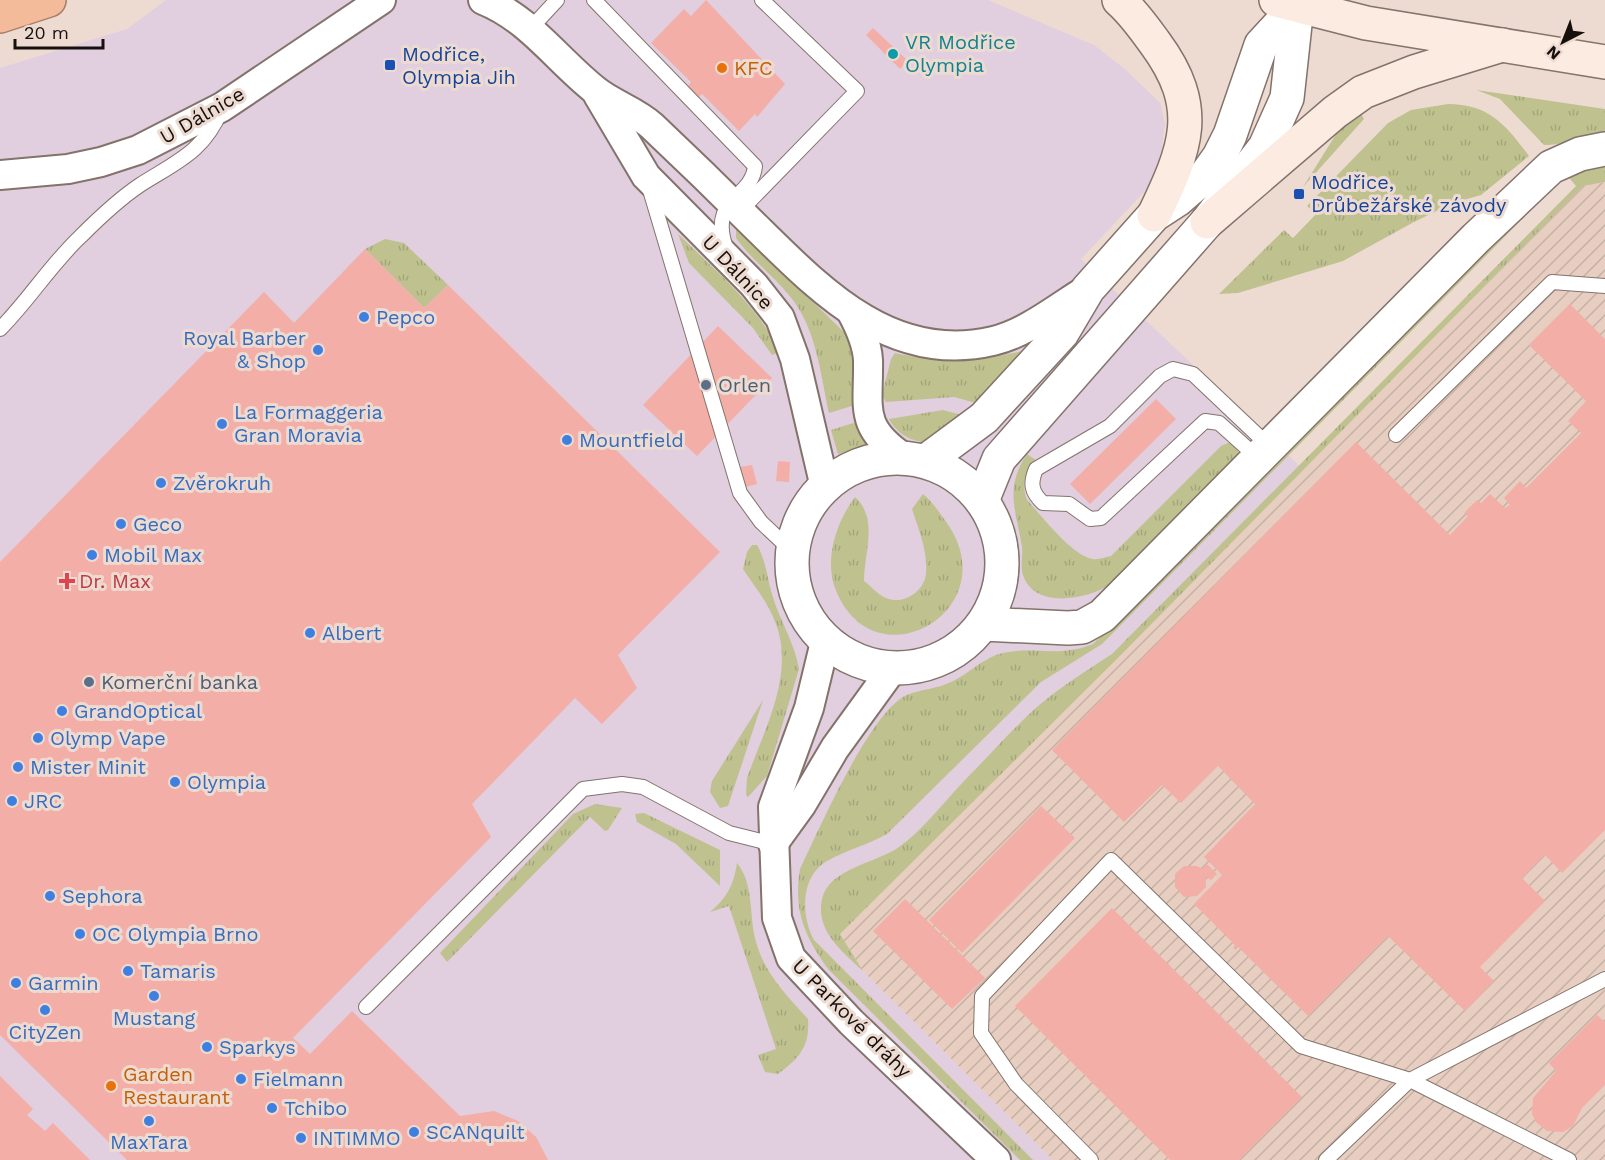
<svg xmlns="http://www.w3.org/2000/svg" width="1605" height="1160" viewBox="0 0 1605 1160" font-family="'Work Sans',sans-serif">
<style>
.commercial{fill:#e1cede}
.industrial{fill:url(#industrial-furrows)}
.grass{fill:url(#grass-tufts)}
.building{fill:#f3aea8}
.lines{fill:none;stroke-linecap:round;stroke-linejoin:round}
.service-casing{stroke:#83736b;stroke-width:16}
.minor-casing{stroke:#83736b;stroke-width:32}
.tertiary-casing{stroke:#83736b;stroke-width:36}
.secondary-casing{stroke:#83736b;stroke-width:36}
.motorway-casing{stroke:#a67f68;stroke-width:36}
.service{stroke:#fff;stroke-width:14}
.minor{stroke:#fff;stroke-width:28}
.tertiary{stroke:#fff;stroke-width:33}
.secondary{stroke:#fbebe0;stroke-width:33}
.motorway{stroke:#f3bb99;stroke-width:33}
.culture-dot{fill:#0f9aa8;stroke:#eddbd2;stroke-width:2}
.transit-dot{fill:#1a4fb4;stroke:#eddbd2;stroke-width:2}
.food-dot{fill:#e8710a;stroke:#eddbd2;stroke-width:2}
.shop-dot{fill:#3f7fe0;stroke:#eddbd2;stroke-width:2}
.service-dot{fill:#5c6f8a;stroke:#eddbd2;stroke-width:2}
.health-dot{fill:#e0444e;stroke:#eddbd2;stroke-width:2}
.labels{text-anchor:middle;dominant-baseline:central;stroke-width:6;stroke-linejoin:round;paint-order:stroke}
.culture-label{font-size:20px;fill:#0d838f;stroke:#eddbd2;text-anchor:start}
.transit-label{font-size:20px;fill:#164399;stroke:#eddbd2;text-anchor:start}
.food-label{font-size:20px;fill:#c56008;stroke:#eddbd2;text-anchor:start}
.street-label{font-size:20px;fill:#16100d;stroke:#eddbd2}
.shop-label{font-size:20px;fill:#366cbe;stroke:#eddbd2;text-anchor:start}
.service-label{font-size:20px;fill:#4e5e75;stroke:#eddbd2;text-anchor:start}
.health-label{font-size:20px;fill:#be3a42;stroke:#eddbd2;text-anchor:start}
</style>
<defs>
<pattern id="industrial-furrows" width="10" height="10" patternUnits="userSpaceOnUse" patternTransform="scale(1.5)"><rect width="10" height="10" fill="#e7cec1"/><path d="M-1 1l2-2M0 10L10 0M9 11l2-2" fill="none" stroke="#c5b0a5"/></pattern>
<pattern id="grass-tufts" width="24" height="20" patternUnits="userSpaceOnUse" patternTransform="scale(1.5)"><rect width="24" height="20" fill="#bfc28f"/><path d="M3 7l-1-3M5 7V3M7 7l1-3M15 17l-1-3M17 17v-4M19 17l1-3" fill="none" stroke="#a3a67a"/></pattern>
</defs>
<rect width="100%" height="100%" fill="#eddbd2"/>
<polygon class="commercial" points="166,0 988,0 1094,45 1126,70 1160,103 1165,123 1162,147 1154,176 1144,192 1081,259 1304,470 840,934 863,971 1053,1160 0,1160 0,68 127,29"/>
<polygon class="industrial" points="1605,182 1605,1160 1053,1160 863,971 840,934 1120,656 1583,186"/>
<g class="grass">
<path d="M1476,90l129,19v24c-21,2 -41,13 -61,12l-44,-46z"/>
<path d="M1448,104c41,0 58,21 81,52l-48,39 -28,8 -39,19 -71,39 -105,32 -19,1 65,-64 9,8 23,-24 -9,-8 81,-83 23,-13z"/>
<polygon points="1359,110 1364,119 1303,187 1343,123"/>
<path d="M1605,165v17l-22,4 -463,470 -280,278 23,37c-20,-19 -48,-40 -41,-72 7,-31 55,-36 77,-52 24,-17 44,-44 64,-65 25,-25 48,-52 74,-75 23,-20 49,-36 75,-53l464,-468 -10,-12z"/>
<path d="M1551,190l-449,454 -61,38 -154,152c-19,11 -41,16 -60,27 -27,16 -26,55 -13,79l219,220h-13l-191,-190c-24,-32 -36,-60 -29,-101 19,-39 70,-158 107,-174 14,-6 30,-6 44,-13 18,-8 33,-25 52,-29 33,-7 54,5 90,-9l119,-117 285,-289z"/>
<path d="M736,227l112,109 6,12 1,57 -26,8c-8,-36 -12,-79 -34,-110 -17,-24 -42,-41 -59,-65z"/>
<path d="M678,234c38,37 78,70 102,118l-8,3 -19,-27 -64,-65z"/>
<polygon points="385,239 404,243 448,285 424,308 365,249"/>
<path d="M1022,351l6,2 -45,52 -29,-8 -68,5 -4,-7 9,-36 4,-6c44,10 83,9 127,-2z"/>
<path d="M943,410l26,7c-10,7 -24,21 -36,24 -18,4 -36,-7 -44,-22z"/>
<polygon points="860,421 872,445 838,454 831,430"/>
<path d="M1230,442l8,4v11l-129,128c-23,15 -75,24 -86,-10 -3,-9 0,-19 -1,-28 -6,-37 -18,-59 5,-93l9,6c-11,13 -15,23 -9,40 15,16 45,56 66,59 6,1 12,-2 18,-3l110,-110z"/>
<path d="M923,494c10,8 18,21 26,32 56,87 -77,160 -114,62 -11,-30 2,-67 20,-91 24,22 9,56 9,84 7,5 14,14 22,17 18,8 40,-8 40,-26 2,-21 -8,-44 -14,-63z"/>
<path d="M752,545h5c9,16 10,32 15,49 7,26 22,46 27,75l-32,107 -19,21 -2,-2 1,-17c17,-48 48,-103 29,-154 -7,-20 -21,-37 -33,-55l4,-17z"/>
<polygon points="763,700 728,806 720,808 710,792 712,781"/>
<polygon points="595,804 622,808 608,830 605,831 590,817 447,962 440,953 573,814"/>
<polygon points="644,813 720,850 720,886 676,844 637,822 635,814"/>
<path d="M737,863c17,21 12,50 18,75 8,34 31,57 53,81 2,28 -9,39 -30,55l-13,-2 -7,-17 18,-6 -47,-143 -19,6c17,-14 24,-28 27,-49z"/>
</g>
<g class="building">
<polygon points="706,0 785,84 757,117 755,114 739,131 702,94 699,97 688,86 691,82 651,43 684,9 691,16"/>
<polygon points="873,28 908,61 900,69 866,35"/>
<polygon points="365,249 424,308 448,285 720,552 618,655 637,688 602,724 575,698 472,804 491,837 293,1038 310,1054 352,1011 460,1116 494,1111 518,1121 536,1137 548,1160 127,1160 0,1035 0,562 264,292 294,323"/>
<polygon points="1570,304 1605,339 1605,830 1562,873 1545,855 1522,878 1545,901 1480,967 1494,981 1465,1011 1388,936 1308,1016 1238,947 1236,950 1233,948 1235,945 1194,904 1222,875 1204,857 1255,804 1218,766 1181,803 1162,785 1124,822 1052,750 1356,442 1450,535 1468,516 1464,513 1477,500 1481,503 1490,494 1505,508 1510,505 1504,498 1520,481 1526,488 1581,433 1568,421 1586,401 1529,345"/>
<polygon points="718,326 772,378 697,456 643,405"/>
<polygon points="1156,399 1176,419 1090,504 1070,484"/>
<polygon points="778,461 790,462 789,482 776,481"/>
<polygon points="752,465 757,484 745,487 740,467"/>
<polygon points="1041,806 1075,838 962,953 929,920"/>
<polygon points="1207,864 1217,874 1211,880 1206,877 1206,887 1197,896 1184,897 1175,887 1175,874 1184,866 1197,866 1202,869"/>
<polygon points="905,899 985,978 952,1009 873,931"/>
<polygon points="1112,908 1302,1097 1239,1160 1170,1160 1015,1006"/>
<polygon points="1597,1015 1605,1022 1605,1085 1582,1108 1573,1126 1563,1132 1547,1131 1536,1122 1532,1114 1533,1098 1556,1071 1549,1063"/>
<polygon points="0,1076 33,1109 27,1115 45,1131 53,1123 90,1160 0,1160"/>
</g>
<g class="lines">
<defs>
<g id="service">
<path d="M594,0l161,166c-3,33 -47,31 -29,82"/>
<polyline points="531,28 557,0"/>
<polyline points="650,190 740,493 761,522 795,554"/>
<polyline points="740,211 857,91 762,0"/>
<path d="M0,329c29,-29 51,-65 81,-93 18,-18 38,-37 59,-51 36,-23 64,-33 81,-75"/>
<polyline points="1396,435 1552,282 1605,286"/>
<path d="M1258,458l-39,-35 -14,-2 -104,97 -11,1 -21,-15 -26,-1c-12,-11 -13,-20 -7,-34l74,-43 50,-50 13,-7 20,5 77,73"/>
<polyline points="366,1007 583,789 622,784 643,787 729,833 773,844"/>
<polyline points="1091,1160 1016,1084 981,1033 982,996 1111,860 1301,1046 1410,1080 1605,979"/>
<polyline points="1326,1160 1410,1080 1569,1160"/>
</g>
<g id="minor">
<path d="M483,0c47,19 73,59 112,90 17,14 41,21 57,36 35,33 70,67 104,101 65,64 136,138 237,114 34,-8 65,-34 95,-52"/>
<polyline points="598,95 646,176 754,285 780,318 795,359 824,483"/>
<polyline points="0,175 68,169 101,162 138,150 222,107 381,0"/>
<path d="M852,313c8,15 15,30 16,47 1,48 -10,66 35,97"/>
<polyline points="825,642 809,708 773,807 777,918 791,958 851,1022 996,1160"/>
<polyline points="773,844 802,804 835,748 893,668"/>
</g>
<g id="tertiary">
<circle cx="897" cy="563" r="105"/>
<polyline points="926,461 984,418 1062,333 1088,289 1154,215 1177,200 1206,175 1219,157 1230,135 1261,45 1297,6"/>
<polyline points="982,501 999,459 1207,222 1265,147 1287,98 1297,6"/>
<polyline points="983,624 1068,628 1082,627 1102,616 1476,238 1551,167 1580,154 1605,149"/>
</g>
<g id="secondary">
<path d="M1119,0c14,12 25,28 36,43 48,65 31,105 -1,172"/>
<polyline points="1276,0 1366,23 1605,62"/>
<polyline points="1207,222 1335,112 1363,92 1414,72 1502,45"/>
</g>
<polyline id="motorway" points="0,16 49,0"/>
</defs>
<use href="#service" class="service-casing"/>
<use href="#minor" class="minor-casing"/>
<use href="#tertiary" class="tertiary-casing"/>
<use href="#secondary" class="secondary-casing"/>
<use href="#motorway" class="motorway-casing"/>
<use href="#service" class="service"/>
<use href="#minor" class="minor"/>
<use href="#tertiary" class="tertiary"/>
<use href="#secondary" class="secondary"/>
<use href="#motorway" class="motorway"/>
</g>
<circle class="culture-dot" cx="893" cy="54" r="6"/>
<g class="transit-dot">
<rect x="384" y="59" width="12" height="12" rx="3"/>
<rect x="1293" y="188" width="12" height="12" rx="3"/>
</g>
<g class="food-dot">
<circle cx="722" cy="68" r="6"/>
<circle cx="111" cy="1086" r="6"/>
</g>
<g class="shop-dot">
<circle cx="364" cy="317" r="6"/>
<circle cx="318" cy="350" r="6"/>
<circle cx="222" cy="424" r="6"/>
<circle cx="567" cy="440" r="6"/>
<circle cx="161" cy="483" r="6"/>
<circle cx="121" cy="524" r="6"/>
<circle cx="92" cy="555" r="6"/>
<circle cx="310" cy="633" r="6"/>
<circle cx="62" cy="711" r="6"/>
<circle cx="38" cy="738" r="6"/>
<circle cx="18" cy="767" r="6"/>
<circle cx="175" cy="782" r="6"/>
<circle cx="12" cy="801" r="6"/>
<circle cx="50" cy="896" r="6"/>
<circle cx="80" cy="934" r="6"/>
<circle cx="128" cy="971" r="6"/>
<circle cx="16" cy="983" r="6"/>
<circle cx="154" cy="996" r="6"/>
<circle cx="45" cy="1010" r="6"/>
<circle cx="207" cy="1047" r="6"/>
<circle cx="241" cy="1079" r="6"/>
<circle cx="272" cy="1108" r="6"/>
<circle cx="149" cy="1121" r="6"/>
<circle cx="414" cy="1132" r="6"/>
<circle cx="301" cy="1138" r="6"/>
</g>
<g class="service-dot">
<circle cx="706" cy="385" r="6"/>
<circle cx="89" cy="682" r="6"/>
</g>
<path class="health-dot" d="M64 572h6v6h6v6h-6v6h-6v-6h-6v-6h6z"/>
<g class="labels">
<g class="culture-label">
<text x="905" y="42">VR Modřice<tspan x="905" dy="23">Olympia</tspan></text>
</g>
<g class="transit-label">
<text x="402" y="54">Modřice,<tspan x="402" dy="23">Olympia Jih</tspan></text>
<text x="1311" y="182">Modřice,<tspan x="1311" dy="23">Drůbežářské závody</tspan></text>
</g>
<g class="food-label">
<text x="734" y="68">KFC</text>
<text x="123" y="1074">Garden<tspan x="123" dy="23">Restaurant</tspan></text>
</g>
<g class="street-label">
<text transform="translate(202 115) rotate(-30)">U Dálnice</text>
<text transform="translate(738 272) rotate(47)">U Dálnice</text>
<text transform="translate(852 1018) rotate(45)">U Parkové dráhy</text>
</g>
<g class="shop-label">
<text x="376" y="317">Pepco</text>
<text x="306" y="338" text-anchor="end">Royal Barber<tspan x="306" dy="23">&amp; Shop</tspan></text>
<text x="234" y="412">La Formaggeria<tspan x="234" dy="23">Gran Moravia</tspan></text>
<text x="579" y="440">Mountfield</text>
<text x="173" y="483">Zvěrokruh</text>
<text x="133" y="524">Geco</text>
<text x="104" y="555">Mobil Max</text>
<text x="322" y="633">Albert</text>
<text x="74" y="711">GrandOptical</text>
<text x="50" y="738">Olymp Vape</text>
<text x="30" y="767">Mister Minit</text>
<text x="187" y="782">Olympia</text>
<text x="24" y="801">JRC</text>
<text x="62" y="896">Sephora</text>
<text x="92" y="934">OC Olympia Brno</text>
<text x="140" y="971">Tamaris</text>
<text x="28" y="983">Garmin</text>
<text x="154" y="1018" text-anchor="middle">Mustang</text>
<text x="45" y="1032" text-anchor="middle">CityZen</text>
<text x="219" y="1047">Sparkys</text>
<text x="253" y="1079">Fielmann</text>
<text x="284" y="1108">Tchibo</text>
<text x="426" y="1132">SCANquilt</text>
<text x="313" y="1138">INTIMMO</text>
<text x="149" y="1142" text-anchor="middle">MaxTara</text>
</g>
<g class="service-label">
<text x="718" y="385">Orlen</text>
<text x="101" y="682">Komerční banka</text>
</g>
<g class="health-label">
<text x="79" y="581">Dr. Max</text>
</g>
</g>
<g transform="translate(1563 42) rotate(222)" stroke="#eddbd2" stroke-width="4.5" paint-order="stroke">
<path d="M0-4.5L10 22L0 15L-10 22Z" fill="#16100d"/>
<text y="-9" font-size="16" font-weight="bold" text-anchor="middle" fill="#16100d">N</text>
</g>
<path d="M15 39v9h88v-9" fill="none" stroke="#16100d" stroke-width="3"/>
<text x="24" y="39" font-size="18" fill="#16100d" stroke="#eddbd2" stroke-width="4.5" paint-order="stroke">20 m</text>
</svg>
